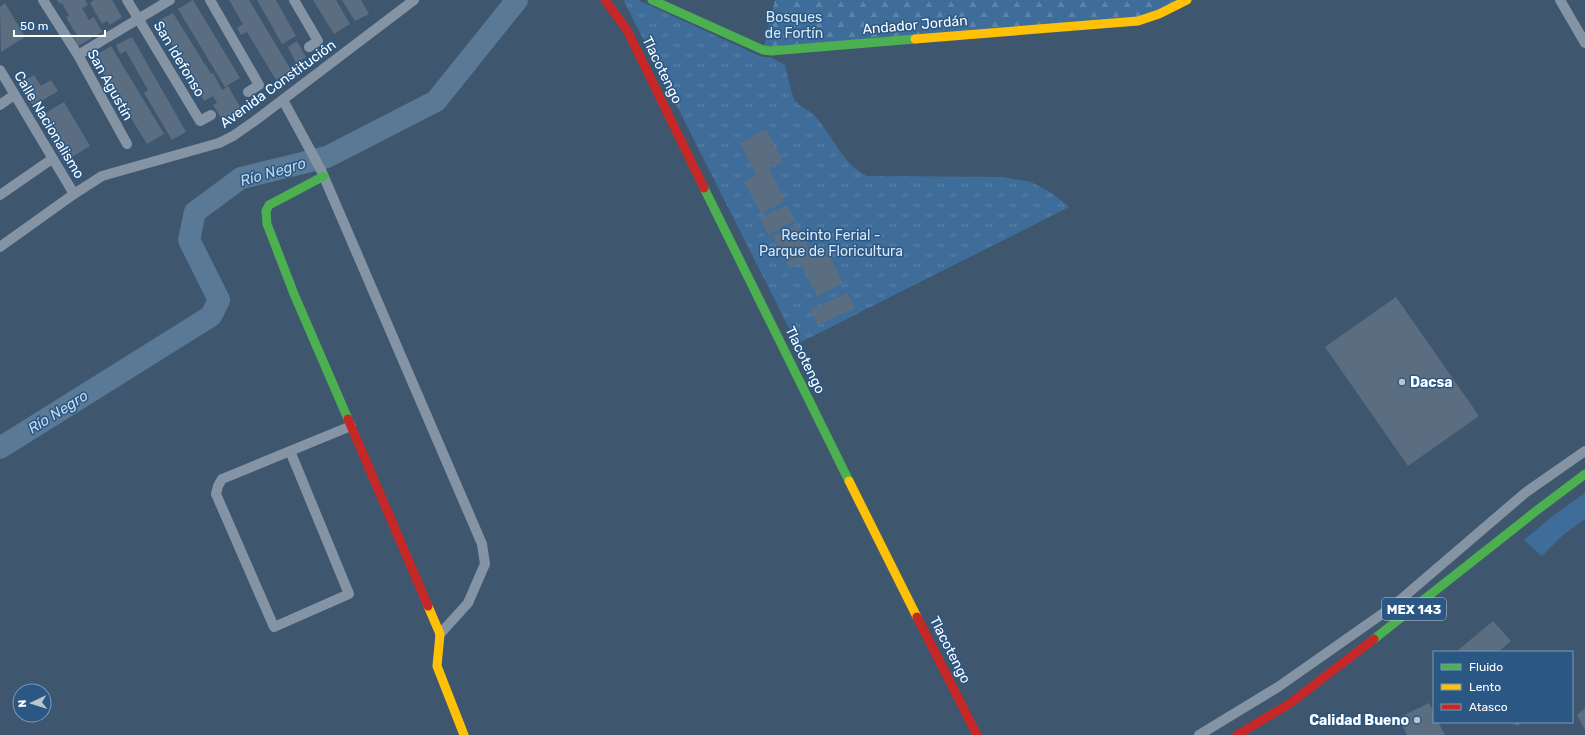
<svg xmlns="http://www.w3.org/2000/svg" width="1585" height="735" viewBox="0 0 1585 735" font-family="Rubik,sans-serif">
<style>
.green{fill:#3f6d99}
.forest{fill:url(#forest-firs)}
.park{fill:url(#park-tufts)}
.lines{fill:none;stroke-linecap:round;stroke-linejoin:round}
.river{stroke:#5a7996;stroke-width:22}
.building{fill:#5b6e81}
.street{stroke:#8494a5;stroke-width:10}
.fast{stroke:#4caf50;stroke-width:9}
.slow{stroke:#ffc107;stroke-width:9}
.jam{stroke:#c62828;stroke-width:9}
.poi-dot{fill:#bbc4cd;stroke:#2a5783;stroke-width:1.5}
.labels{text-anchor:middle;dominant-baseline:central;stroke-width:3;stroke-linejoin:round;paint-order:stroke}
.shield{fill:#2a5783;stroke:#bfcdda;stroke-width:1}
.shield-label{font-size:13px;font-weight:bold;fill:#fff}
.park-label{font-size:14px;fill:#d7e7f5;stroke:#2a5783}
.street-label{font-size:14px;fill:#fff;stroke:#2a5783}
.poi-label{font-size:14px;font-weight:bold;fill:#fff;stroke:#2a5783;text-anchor:start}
.water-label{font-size:15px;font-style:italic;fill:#bfd8ee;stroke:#2a5783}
</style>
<defs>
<pattern id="forest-firs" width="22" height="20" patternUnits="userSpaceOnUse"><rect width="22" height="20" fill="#3f6d99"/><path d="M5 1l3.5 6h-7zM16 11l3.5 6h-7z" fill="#5c83a8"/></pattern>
<pattern id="park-tufts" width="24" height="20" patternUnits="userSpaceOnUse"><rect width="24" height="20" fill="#3f6d99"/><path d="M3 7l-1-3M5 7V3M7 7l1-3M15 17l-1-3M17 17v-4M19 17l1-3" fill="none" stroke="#5c83a8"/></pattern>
</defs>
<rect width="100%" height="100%" fill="#3e576f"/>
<polygon class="green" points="1585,493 1585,519 1563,535 1542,556 1524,540 1554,515"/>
<polygon class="forest" points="775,0 1179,0 1138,21 763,50"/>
<path class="park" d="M625,0h13l124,57h8l15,8c2,7 7,31 10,36 5,6 15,9 20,15 18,20 27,48 52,60l136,1 28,5 21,11 17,14 -272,137 -173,-343z"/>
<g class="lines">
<polyline class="river" points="0,448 211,316 219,300 189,240 195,212 241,178 327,157 436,101 517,0"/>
</g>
<g class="building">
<polygon points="57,0 85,0 88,5 82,8 89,20 94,17 102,32 78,46 73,37 77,35 66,17 69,16 62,3 60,4"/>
<polygon points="94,0 112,0 122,17 110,25 107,21 102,24 90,3"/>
<polygon points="193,0 240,78 225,87 178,9"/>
<polygon points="229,0 249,0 291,70 276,80 247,32 241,35 237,28 243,24"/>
<polygon points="257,0 276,0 296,36 282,44"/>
<polygon points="313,0 336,0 350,24 334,34"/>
<polygon points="342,0 361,0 369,14 355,21"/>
<polygon points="5,3 25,37 1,52 0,7"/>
<polygon points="173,13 211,74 213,73 222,90 228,86 242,110 223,121 213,105 217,103 213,96 204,101 158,21"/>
<polygon points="132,37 186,132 172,140 144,93 148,90 126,51 120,54 116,45"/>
<polygon points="297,41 306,57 296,63 288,47"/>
<polygon points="111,46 164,134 147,144 93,57"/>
<polygon points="34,75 41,86 51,80 58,91 33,106 19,84"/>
<polygon points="64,102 90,146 64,162 51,140 57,136 53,130 56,128 53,124 50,125 48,121 43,124 39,117"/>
<polygon points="766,129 783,161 769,169 785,201 761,213 744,182 756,175 740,143"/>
<polygon points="787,205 795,220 768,235 760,218"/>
<polygon points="797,224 812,255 826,248 843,283 817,296 800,262 789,268 773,236"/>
<polygon points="847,293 855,308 818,325 810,310"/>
<polygon points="1396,297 1479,416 1408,466 1325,347"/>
<polygon points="1493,621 1511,641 1498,652 1456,652"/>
<polygon points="1429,703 1434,713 1434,722 1438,722 1445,735 1407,735 1398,718"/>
<polygon points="1585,708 1585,730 1577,715"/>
<polygon points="1513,722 1522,722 1517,726"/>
</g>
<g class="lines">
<g class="street">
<polyline points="43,0 78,55 127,144"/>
<polyline points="127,0 200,121 211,115"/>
<polyline points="210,0 259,85 248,92"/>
<polyline points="294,0 318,41 309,47"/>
<polyline points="1560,0 1585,43"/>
<polyline points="78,55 170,0"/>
<polyline points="0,70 74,194"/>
<polyline points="283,100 321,170 482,544 485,564 468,603 440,634"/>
<polyline points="0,105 14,95"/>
<polyline points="0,195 52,159"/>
<polyline points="0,247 74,194 102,176 219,143 233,136 256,120 414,0"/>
<polyline points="290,451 349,594 274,627 216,494 218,486 222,479 351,426"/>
<polyline points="1199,735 1278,687 1392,607 1525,493 1585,451"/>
</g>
<g class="fast">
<polyline points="652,0 763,50 771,51 915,39"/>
<polyline points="324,176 269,205 266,211 267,224 294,294 348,419"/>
<polyline points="704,188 849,481"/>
<polyline points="1374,639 1536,511 1585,474"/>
</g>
<g class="slow">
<polyline points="915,39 1138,21 1159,14 1187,0"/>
<polyline points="849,481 917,617"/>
<polyline points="428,606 440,634 437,666 464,735"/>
</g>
<g class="jam">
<polyline points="605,0 627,30 704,188"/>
<polyline points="348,419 428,606"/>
<polyline points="917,617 977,735"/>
<polyline points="1237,735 1289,704 1374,639"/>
</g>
</g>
<g class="poi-dot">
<circle cx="1402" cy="382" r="4"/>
<circle cx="1417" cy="720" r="4"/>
</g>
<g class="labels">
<rect class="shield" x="1382" y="598" width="64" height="22" rx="3"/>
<g class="shield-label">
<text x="1414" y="609">MEX 143</text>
</g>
<g class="park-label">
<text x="794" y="17">Bosques<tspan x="794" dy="16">de Fortín</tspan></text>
<text x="831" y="235">Recinto Ferial -<tspan x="831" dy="16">Parque de Floricultura</tspan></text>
</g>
<g class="street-label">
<text transform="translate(915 25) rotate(-5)">Andador Jordán</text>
<text transform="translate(179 59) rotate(59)">San Idefonso</text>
<text transform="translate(662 70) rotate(64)">Tlacotengo</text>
<text transform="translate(278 84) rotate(-36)">Avenida Constitución</text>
<text transform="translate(110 85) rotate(61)">San Agustín</text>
<text transform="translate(49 125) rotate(59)">Calle Nacionalismo</text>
<text transform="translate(805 360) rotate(64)">Tlacotengo</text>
<text transform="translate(950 650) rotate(63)">Tlacotengo</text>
</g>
<g class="poi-label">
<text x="1410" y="382">Dacsa</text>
<text x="1409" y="720" text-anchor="end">Calidad Bueno</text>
</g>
<g class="water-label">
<text transform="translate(273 172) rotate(-16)">Río Negro</text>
<text transform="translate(58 412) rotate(-32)">Río Negro</text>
</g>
</g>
<rect x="1433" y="651" width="140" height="72" fill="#2a5783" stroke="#7f9ab5"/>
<rect x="1441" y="664" width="20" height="6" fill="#4caf50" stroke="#7f9ab5"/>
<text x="1469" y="671" font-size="12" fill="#ffffff">Fluido</text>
<rect x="1441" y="684" width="20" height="6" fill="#ffc107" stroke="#7f9ab5"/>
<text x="1469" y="691" font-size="12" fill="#ffffff">Lento</text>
<rect x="1441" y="704" width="20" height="6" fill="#c62828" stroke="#7f9ab5"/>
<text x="1469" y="711" font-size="12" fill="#ffffff">Atasco</text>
<g transform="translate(32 703) rotate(266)"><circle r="19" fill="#2a5783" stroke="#7f9ab5"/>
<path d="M0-3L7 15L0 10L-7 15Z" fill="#bbc4cd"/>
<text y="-6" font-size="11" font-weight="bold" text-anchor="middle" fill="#ffffff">N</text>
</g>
<path d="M14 30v6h91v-6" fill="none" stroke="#ffffff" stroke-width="2"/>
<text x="20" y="30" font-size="12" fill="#ffffff" stroke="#2a5783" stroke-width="3" paint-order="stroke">50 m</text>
</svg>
